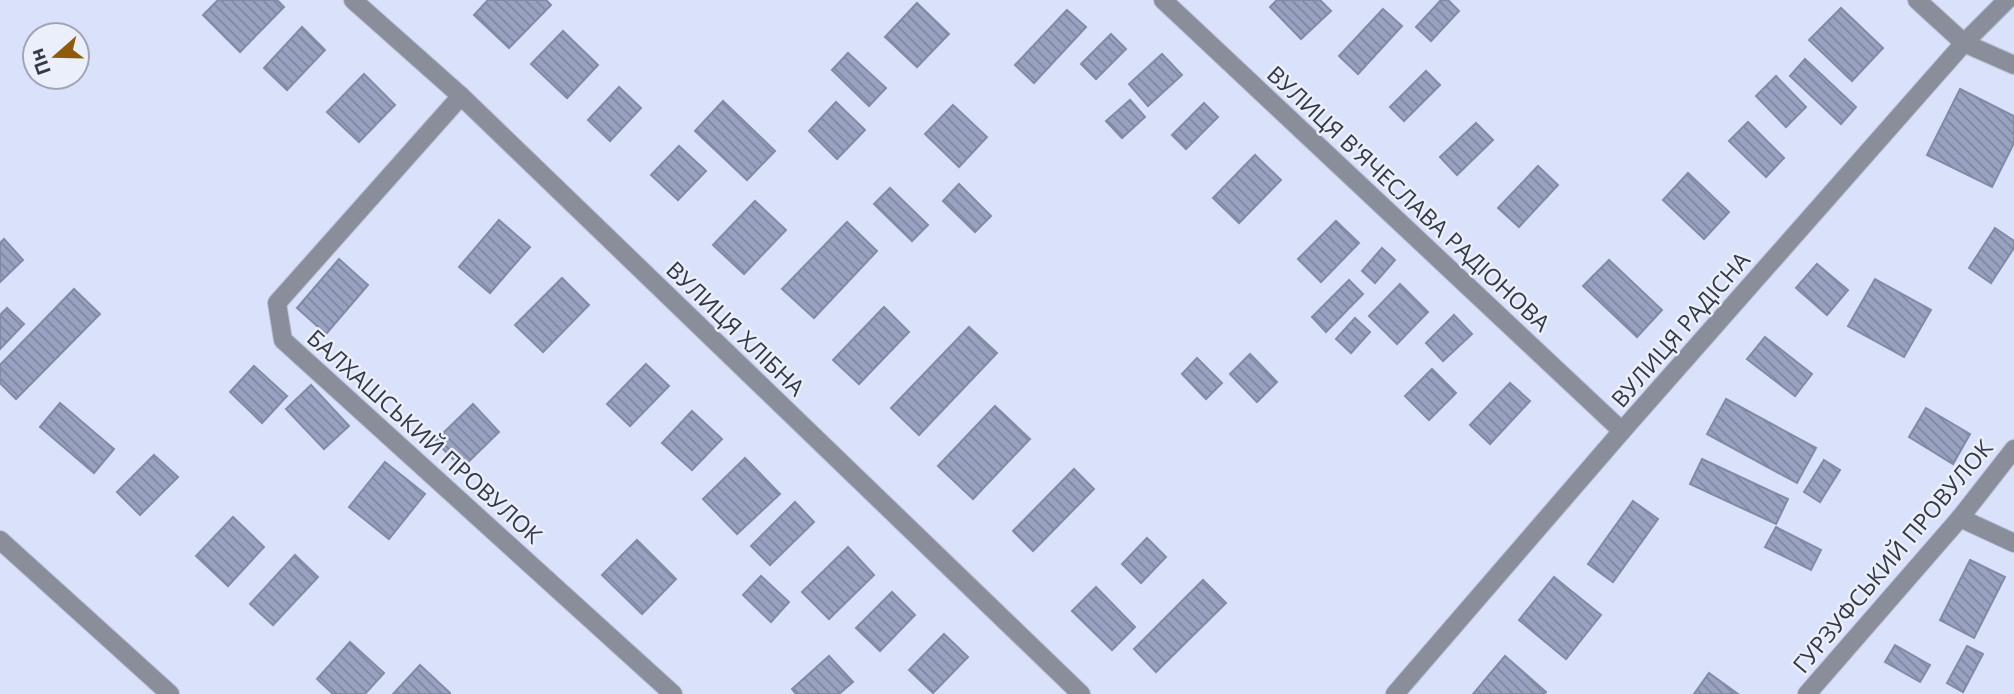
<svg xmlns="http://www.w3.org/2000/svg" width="2014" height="694" viewBox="0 0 2014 694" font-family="'Open Sans',sans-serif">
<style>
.building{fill:url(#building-back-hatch);stroke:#818aa7;stroke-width:2}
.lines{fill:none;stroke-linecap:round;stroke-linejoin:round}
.minor-casing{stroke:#b8bfd7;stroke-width:20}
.minor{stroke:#8a8e9b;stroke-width:18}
.labels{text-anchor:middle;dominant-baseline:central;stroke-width:5;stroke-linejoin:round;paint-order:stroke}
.street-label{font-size:23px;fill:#353946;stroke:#ebeffc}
</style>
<defs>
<pattern id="building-back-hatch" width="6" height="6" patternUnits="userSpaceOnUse" patternTransform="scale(1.75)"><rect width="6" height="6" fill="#99a3c1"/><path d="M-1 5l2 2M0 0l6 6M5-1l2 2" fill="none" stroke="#7e869f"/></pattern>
</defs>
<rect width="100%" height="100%" fill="#d9e1fb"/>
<g class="building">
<polygon points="218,0 277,0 284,7 240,52 203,15"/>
<polygon points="488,0 546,0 551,5 509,48 474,15"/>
<polygon points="1277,0 1320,0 1331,11 1301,39 1270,7"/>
<polygon points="1441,0 1448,0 1459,11 1431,41 1416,27"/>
<polygon points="917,3 949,34 917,67 885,37"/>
<polygon points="1841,8 1883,48 1852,81 1809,40"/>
<polygon points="1383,9 1402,26 1358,74 1339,56"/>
<polygon points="1067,10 1086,27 1034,83 1015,65"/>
<polygon points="302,27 325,50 287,90 264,68"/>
<polygon points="563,31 598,65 567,98 531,64"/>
<polygon points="1111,34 1126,49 1096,79 1081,64"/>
<polygon points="848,53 886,88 869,106 832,70"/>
<polygon points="1162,54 1182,75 1148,106 1129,84"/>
<polygon points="1805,59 1856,107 1841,124 1790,76"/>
<polygon points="1426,71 1440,85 1404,121 1390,107"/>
<polygon points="364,74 395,105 359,142 327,112"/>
<polygon points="1776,76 1806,107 1786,127 1756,96"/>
<polygon points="619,87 641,108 610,141 588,120"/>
<polygon points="1960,89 2014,116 2014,143 1992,187 1927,155"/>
<polygon points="1130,100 1145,117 1122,138 1106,121"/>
<polygon points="723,101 775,151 747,180 695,131"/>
<polygon points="836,102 865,130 837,159 809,131"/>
<polygon points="1204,103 1218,117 1186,149 1172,135"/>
<polygon points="953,105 987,137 959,167 925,134"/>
<polygon points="1748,122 1784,158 1766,177 1729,141"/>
<polygon points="1476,123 1493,140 1457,175 1440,157"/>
<polygon points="679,146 706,171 678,200 651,175"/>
<polygon points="1255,155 1281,180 1239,223 1213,198"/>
<polygon points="1538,166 1558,185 1519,227 1498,208"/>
<polygon points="1688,173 1729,212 1704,239 1663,200"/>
<polygon points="959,184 991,216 975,232 943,201"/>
<polygon points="890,188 928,225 912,241 874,204"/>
<polygon points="755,201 786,230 744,274 713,245"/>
<polygon points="499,220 530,247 490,293 459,267"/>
<polygon points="1336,221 1359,243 1321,282 1298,259"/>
<polygon points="847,222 877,251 814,318 782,289"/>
<polygon points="1995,228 2014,241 2014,248 1991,283 1969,268"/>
<polygon points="4,239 23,260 0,282 0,243"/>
<polygon points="1382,248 1395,260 1375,283 1362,271"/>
<polygon points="339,259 368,285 326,334 297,308"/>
<polygon points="1609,260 1662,310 1637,337 1583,286"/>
<polygon points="1817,264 1848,290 1827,315 1796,288"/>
<polygon points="562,278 589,305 543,352 515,325"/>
<polygon points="1875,279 1931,310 1904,357 1848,326"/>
<polygon points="1349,280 1363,294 1326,332 1312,317"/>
<polygon points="1400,284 1428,312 1397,344 1369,316"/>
<polygon points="74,289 100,314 16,399 0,383 0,365"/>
<polygon points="884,307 909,332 859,384 833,360"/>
<polygon points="7,308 24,324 0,349 0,315"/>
<polygon points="1454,315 1472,334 1443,361 1426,343"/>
<polygon points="1355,318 1370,332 1351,353 1336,339"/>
<polygon points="969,327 997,353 919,435 891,408"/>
<polygon points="1765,337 1812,374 1795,396 1747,359"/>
<polygon points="1250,354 1277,382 1257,402 1230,374"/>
<polygon points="1197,358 1222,383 1206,399 1182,374"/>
<polygon points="646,364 669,386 630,426 607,404"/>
<polygon points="254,366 287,396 262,423 230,392"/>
<polygon points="1432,369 1456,393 1429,420 1405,396"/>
<polygon points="1510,383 1530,401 1490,444 1470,425"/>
<polygon points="311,385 349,426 324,449 286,409"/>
<polygon points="1726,399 1816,448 1797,483 1707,434"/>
<polygon points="60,403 114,449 94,473 40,427"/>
<polygon points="473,404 499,432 462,468 435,441"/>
<polygon points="995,406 1030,439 973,499 938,466"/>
<polygon points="1926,408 1970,434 1953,464 1909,437"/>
<polygon points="692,411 722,439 692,470 662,443"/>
<polygon points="154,455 178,477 140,515 117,492"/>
<polygon points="745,458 780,494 737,534 703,499"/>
<polygon points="1702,459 1788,499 1776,524 1690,484"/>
<polygon points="1824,460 1840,470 1820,502 1804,492"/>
<polygon points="385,462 425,494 389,539 349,507"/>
<polygon points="1074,469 1094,489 1033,551 1013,531"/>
<polygon points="1633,501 1658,519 1613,582 1588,564"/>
<polygon points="795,502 814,522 770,565 751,546"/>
<polygon points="233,517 264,547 228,586 196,556"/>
<polygon points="1776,527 1821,550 1811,570 1765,547"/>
<polygon points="1147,538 1166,557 1141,583 1122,564"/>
<polygon points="637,540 676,579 642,614 602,575"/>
<polygon points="848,547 874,575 829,619 802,592"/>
<polygon points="295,555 318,577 273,625 250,604"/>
<polygon points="1970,560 2005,577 1974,638 1940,620"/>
<polygon points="761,576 789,602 771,622 743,595"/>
<polygon points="1554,577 1601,615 1566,659 1519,620"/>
<polygon points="1203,580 1226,603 1156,672 1134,649"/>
<polygon points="1096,587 1135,627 1112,650 1072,611"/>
<polygon points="892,592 915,615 880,651 856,628"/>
<polygon points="944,634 968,657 933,693 909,670"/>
<polygon points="350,642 384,673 365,694 333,694 317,679"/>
<polygon points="1895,645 1930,665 1920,682 1885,662"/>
<polygon points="1967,646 1983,654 1963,692 1947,683"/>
<polygon points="829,656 853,682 839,694 796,694 792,689"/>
<polygon points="1505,656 1546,692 1544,694 1473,694"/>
<polygon points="420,665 450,693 450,694 393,694"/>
<polygon points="1709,673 1738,694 1694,694"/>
</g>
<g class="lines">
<defs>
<g id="minor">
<polyline points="353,0 461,96 1081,694"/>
<polyline points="1163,0 1622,431"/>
<polyline points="1917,0 1964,43 2014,65"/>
<polyline points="461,96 277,303 283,340 673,694"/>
<polyline points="1960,518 2014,543"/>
<polyline points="0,540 170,694"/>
<polyline points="1395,694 1622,431 1964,43 2007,0"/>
<polyline points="1807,694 1960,518 2014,449"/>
</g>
</defs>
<use href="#minor" class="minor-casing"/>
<use href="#minor" class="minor"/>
</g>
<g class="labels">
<g class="street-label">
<text transform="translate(1409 198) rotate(43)">ВУЛИЦЯ В'ЯЧЕСЛАВА РАДІОНОВА</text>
<text transform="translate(736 328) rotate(44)">ВУЛИЦЯ ХЛІБНА</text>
<text transform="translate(1680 329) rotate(-49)">ВУЛИЦЯ РАДІСНА</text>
<text transform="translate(425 436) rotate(42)">БАЛХАШСЬКИЙ ПРОВУЛОК</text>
<text transform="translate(1892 556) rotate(-50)">ГУРЗУФСЬКИЙ ПРОВУЛОК</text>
</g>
</g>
<g transform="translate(56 56) rotate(250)"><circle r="33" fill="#ebeffc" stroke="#a2a6b3" stroke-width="2"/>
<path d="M0-5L12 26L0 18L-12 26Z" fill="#8e5b0a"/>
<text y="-10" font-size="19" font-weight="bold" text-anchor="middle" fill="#353946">Пн</text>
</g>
</svg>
